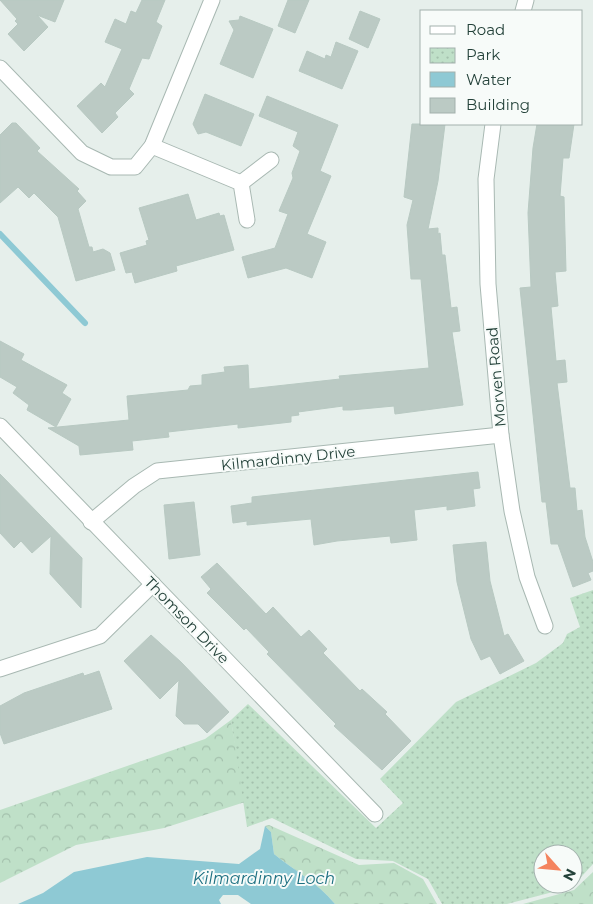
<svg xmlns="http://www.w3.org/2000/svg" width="593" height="904" viewBox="0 0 593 904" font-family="Montserrat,sans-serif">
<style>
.forest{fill:url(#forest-crowns)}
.park{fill:url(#park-dots);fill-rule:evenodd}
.water{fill:#8ec9d4}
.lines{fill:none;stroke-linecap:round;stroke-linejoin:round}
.stream{stroke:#8ec9d4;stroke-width:6}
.building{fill:#bbcac4;stroke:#b8c9c2}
.street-casing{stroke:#a8b8b2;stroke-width:17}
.street{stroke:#fff;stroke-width:15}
.labels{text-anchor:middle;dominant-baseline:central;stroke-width:4;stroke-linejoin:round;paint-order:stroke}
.street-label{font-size:15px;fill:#24423a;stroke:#f7fbf9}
.water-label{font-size:16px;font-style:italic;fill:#1c6f80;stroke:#f7fbf9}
</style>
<defs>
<pattern id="forest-crowns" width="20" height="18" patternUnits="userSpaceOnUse" patternTransform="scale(1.25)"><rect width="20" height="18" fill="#bfe0c8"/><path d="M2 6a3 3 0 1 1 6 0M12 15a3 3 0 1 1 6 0" fill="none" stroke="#a4c1ad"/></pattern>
<pattern id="park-dots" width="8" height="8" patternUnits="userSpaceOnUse" patternTransform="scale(1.25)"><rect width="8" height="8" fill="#bfe0c8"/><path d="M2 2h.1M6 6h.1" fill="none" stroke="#a4c1ad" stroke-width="1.8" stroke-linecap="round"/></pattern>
</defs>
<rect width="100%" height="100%" fill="#e6efeb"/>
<g class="forest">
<polygon points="231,720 245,802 164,828 76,845 0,883 0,810 205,739"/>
<path d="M269,825l90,40 35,-2 29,16 14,25h-102c-18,-22 -40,-33 -61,-50l-3,-22 -6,-6z"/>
<polygon points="593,872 593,904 523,904 574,890"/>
</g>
<path class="park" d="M593,590v274l-21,23 -65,17h-65l-14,-25 -35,-18 -37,-2 -84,-41 -25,9 -16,-107 17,-16 128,124 27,-25 -23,-24 76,-77 80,-39 27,-20 4,-9 13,-7 -10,-29zM543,854h30v30h-30z"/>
<path class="water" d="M265,826l6,6 3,22c21,17 43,28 61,50h-84l-13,-9h-15l-4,5 2,4h-203l25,-11 31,-21 73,-15 92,7 21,-15z"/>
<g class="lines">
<polyline class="stream" points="0,234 85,323"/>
</g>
<g class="building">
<polygon points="0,0 64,0 55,22 37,15 48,27 24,51 8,34 18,24 15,21 17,19"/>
<polygon points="142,0 165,0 156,22 162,26 149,59 142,58 129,89 134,94 115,113 118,117 102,133 77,106 101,83 105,87 122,49 105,42 115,19 126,24 131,11 136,13"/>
<polygon points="288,0 309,0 295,33 278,26"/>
<polygon points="360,11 380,19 368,48 349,39"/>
<polygon points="240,16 273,29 253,78 220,64 234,30 229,21 239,20"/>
<polygon points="336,42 358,51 342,89 299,71 307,51 325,59 326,55 331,57"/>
<polygon points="205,94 254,114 241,146 206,132 198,134 193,124"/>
<polygon points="267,96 338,125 320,171 331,176 307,234 326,242 312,278 286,268 248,278 242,257 275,248 288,214 279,211 293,178 292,173 300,151 293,146 298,132 259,116"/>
<polygon points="12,123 16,123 40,148 37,151 79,189 77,191 86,201 78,209 89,247 92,247 93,252 103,249 110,253 115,270 76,281 58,217 34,193 29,198 18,187 0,203 0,135"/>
<polygon points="412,124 445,124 438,181 428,229 438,228 438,234 440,233 442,255 445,255 451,308 457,307 460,331 452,332 463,405 395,414 394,406 351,410 343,410 343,406 298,412 299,415 291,416 291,422 238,428 238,424 168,432 169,437 132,441 133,450 80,455 79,446 48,428 129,420 127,396 188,390 190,386 202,385 202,375 225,372 224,367 248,365 249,389 340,379 339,376 429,368 421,279 411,279 407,225 413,200 404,197"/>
<polygon points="537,124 574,124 569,158 563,158 560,196 564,197 566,271 555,272 558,306 551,307 556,361 565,360 567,382 557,383 570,488 575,488 577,511 582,510 585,537 593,562 593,571 588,573 591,580 573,587 558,544 551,544 546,502 542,502 520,288 531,287 528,213 533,148"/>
<polygon points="188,194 196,220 219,213 220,216 224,215 234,250 176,266 177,271 135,283 132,272 126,273 120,253 147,245 146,241 149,240 139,208"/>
<polygon points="0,341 24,354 21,360 67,385 62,393 71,399 56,427 27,410 29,405 13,393 17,387 0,377"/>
<polygon points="478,472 480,488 473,489 475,506 447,510 447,506 414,510 417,540 391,543 390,536 337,541 314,545 311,519 247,525 247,521 233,523 231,506 252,503 252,497"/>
<polygon points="0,474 82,558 81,608 50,574 51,536 32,553 21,541 14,548 0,533"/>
<polygon points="194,502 200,555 169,559 164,505"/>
<polygon points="486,542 490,581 504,636 508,634 524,661 500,674 490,656 481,660 471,639 457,582 453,545"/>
<polygon points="217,563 266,614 273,607 301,637 309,630 327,649 323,653 360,691 362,689 387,712 385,714 411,741 382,770 334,726 336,724 267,654 269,652 246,628 244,630 207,593 211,589 201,577"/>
<polygon points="151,635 181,662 229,712 207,733 198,724 184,724 176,716 179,680 160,699 124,661"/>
<polygon points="99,671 112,709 4,744 0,733 0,706 24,693 83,673 84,676"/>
</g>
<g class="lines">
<defs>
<g id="street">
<polyline points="523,11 526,0"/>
<polyline points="0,68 82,153 111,167 135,167 152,146 212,0"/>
<polyline points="493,124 486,179 488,284 501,435 512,511 527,577 545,626"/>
<polyline points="152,146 241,183 247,220"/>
<polyline points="241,183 271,160"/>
<polyline points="0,426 375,814"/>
<polyline points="91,522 134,486 157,471 501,435"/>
<polyline points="0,669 100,636 153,584"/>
</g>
</defs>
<use href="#street" class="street-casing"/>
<use href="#street" class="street"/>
</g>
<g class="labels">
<g class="street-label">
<text transform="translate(496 377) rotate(-95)">Morven Road</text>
<text transform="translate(288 458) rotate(-6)">Kilmardinny Drive</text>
<text transform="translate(187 620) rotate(46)">Thomson Drive</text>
</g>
<g class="water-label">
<text x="264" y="878">Kilmardinny Loch</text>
</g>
</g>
<rect x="420" y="10" width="162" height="115" fill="#f7fbf9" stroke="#a3b1ad"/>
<rect x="430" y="26" width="25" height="8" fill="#ffffff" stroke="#a3b1ad"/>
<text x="466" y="35" font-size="15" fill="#24423a">Road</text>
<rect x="430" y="48" width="25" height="15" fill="url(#park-dots)" stroke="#a3b1ad"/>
<text x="466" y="60" font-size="15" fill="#24423a">Park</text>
<rect x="430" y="72" width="25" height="15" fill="#8ec9d4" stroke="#a3b1ad"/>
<text x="466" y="85" font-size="15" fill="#24423a">Water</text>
<rect x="430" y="98" width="25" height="15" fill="#bbcac4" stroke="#a3b1ad"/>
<text x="466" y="110" font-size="15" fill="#24423a">Building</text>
<g transform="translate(558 869) rotate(117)"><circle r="24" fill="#f7fbf9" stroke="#a3b1ad"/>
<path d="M0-4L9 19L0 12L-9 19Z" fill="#f4845f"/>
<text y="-8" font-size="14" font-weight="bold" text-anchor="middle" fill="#24423a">N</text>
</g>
</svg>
